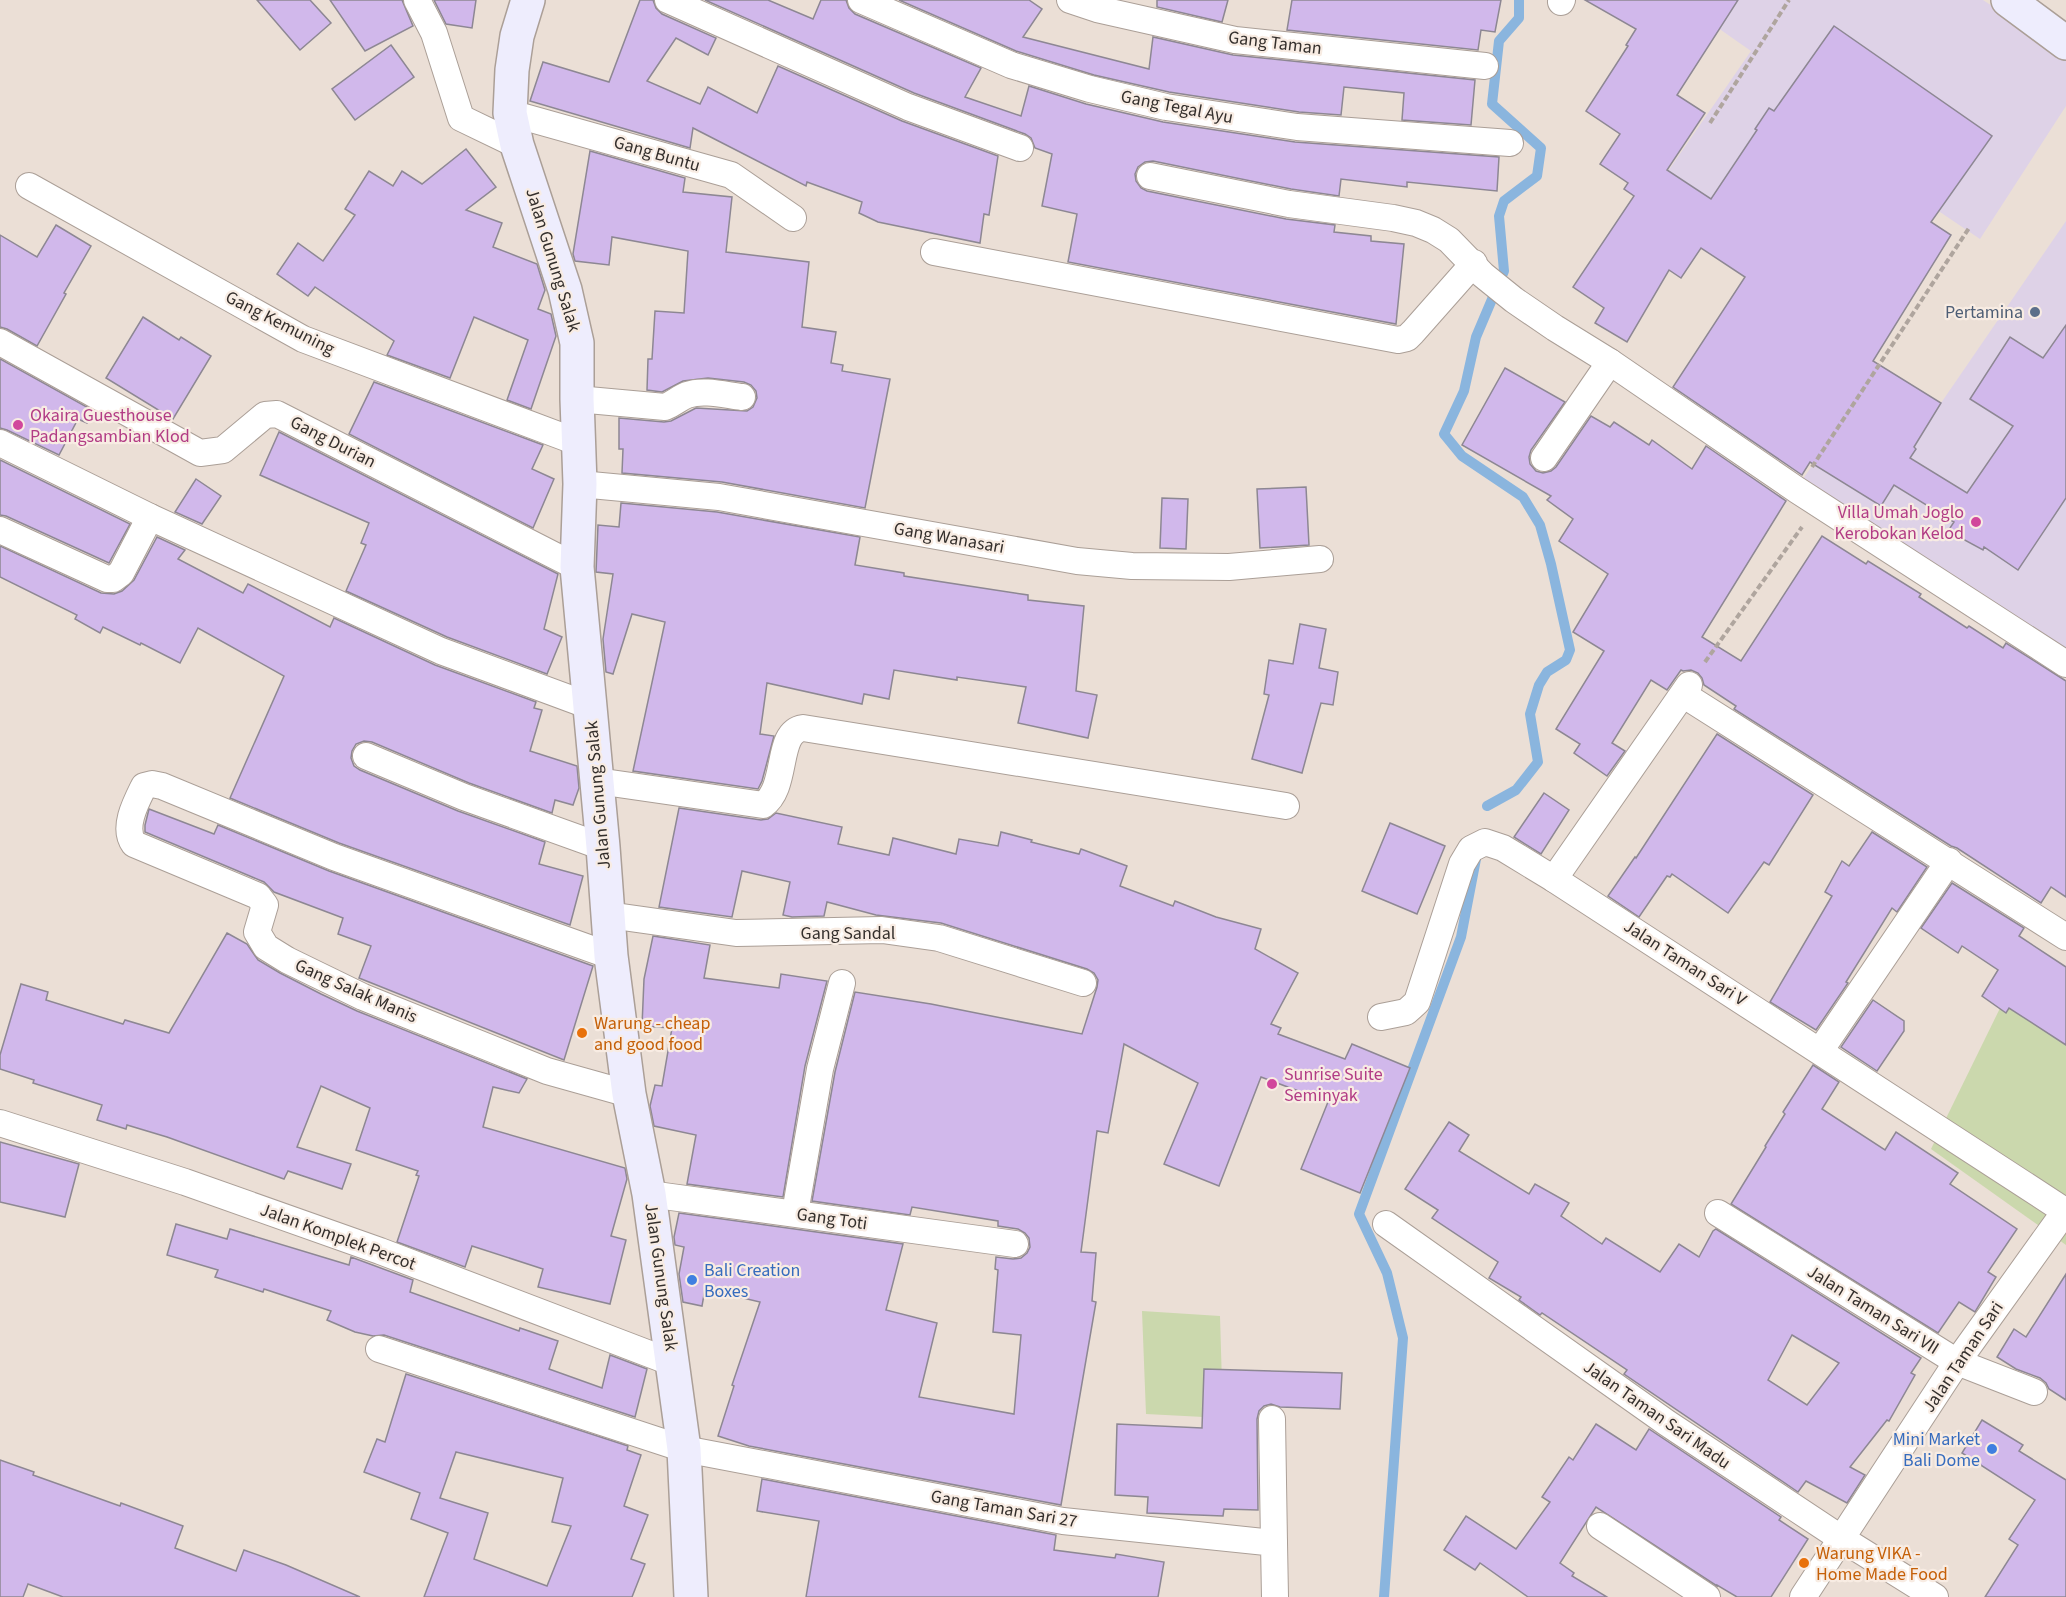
<svg xmlns="http://www.w3.org/2000/svg" width="2066" height="1597" viewBox="0 0 2066 1597" font-family="'Source Sans 3',sans-serif">
<style>
.commercial{fill:#ded2e7}
.green{fill:#cbd8ad}
.lines{fill:none;stroke-linecap:round;stroke-linejoin:round}
.stream{stroke:#8ab5de;stroke-width:10}
.building{fill:#d1b8eb;stroke:#8d8793;stroke-width:1.5;fill-rule:evenodd}
.street-casing{stroke:#ab9f97;stroke-width:28}
.secondary-casing{stroke:#ab9f97;stroke-width:36}
.path{stroke:#afa59e;stroke-width:4;stroke-dasharray:6 3;stroke-linecap:butt}
.street{stroke:#fff;stroke-width:26}
.secondary{stroke:#eeedfd;stroke-width:33}
.service-dot{fill:#5c6f8a;stroke:#f8ece3;stroke-width:2}
.hotel-dot{fill:#d1479c;stroke:#f8ece3;stroke-width:2}
.food-dot{fill:#e8710a;stroke:#f8ece3;stroke-width:2}
.shop-dot{fill:#3f7fe0;stroke:#f8ece3;stroke-width:2}
.labels{text-anchor:middle;dominant-baseline:central;stroke-width:4.5;stroke-linejoin:round;paint-order:stroke}
.street-label{font-size:18px;fill:#342f2c;stroke:#f8ece3}
.service-label{font-size:18px;fill:#4e5e75;stroke:#f8ece3;text-anchor:end}
.hotel-label{font-size:18px;fill:#b23c85;stroke:#f8ece3;text-anchor:start}
.food-label{font-size:18px;fill:#c56008;stroke:#f8ece3;text-anchor:start}
.shop-label{font-size:18px;fill:#366cbe;stroke:#f8ece3;text-anchor:start}
</style>
<rect width="100%" height="100%" fill="#ebdfd6"/>
<g class="commercial">
<polygon points="1678,0 1983,0 2066,55 2066,106 1980,239 1845,148 1705,240 1646,203 1751,51"/>
<polygon points="2066,221 2066,651 1800,483 1882,367 1941,403"/>
</g>
<g class="green">
<polygon points="2005,998 2066,1042 2066,1245 1931,1149"/>
<polygon points="1142,1311 1220,1316 1223,1418 1146,1414"/>
</g>
<g class="lines">
<g class="stream">
<polyline points="1487,806 1516,790 1538,762 1530,714 1539,685 1547,672 1566,660 1570,650 1551,564 1540,525 1523,497 1462,456 1444,434 1464,391 1476,337 1504,271 1499,216 1504,201 1537,176 1541,148 1492,104 1499,41 1519,18 1519,0"/>
<polyline points="1384,1597 1403,1338 1387,1273 1359,1214 1461,937 1476,859"/>
</g>
</g>
<g class="building">
<polygon points="257,0 310,0 331,23 300,50"/>
<polygon points="330,0 402,0 413,26 365,51"/>
<polygon points="434,0 476,0 472,28 446,24"/>
<polygon points="640,0 653,0 656,8 662,14 716,38 708,55 676,38 647,81 700,104 708,87 757,113 778,66 902,121 998,156 989,215 984,214 980,243 878,222 859,213 862,202 807,182 806,186 693,128 690,148 530,101 543,62 609,82"/>
<polygon points="705,0 768,0 813,19 821,0 846,0 849,8 855,14 981,68 965,97 1021,116 1029,86 1086,104 1163,122 1295,142 1499,157 1497,191 1407,182 1407,187 1341,179 1339,196 1291,189 1153,161 1145,162 1138,167 1135,174 1136,181 1141,188 1147,191 1286,219 1335,225 1334,232 1371,236 1371,241 1404,244 1396,324 1068,262 1077,214 1042,206 1052,154 1035,148 1031,138 1025,134 914,93"/>
<polygon points="899,0 1029,0 1042,9 1023,37 1149,69 1153,37 1233,55 1475,80 1471,125 1402,120 1404,93 1344,87 1341,115 1299,112 1169,92 1094,75 1016,51"/>
<polygon points="1157,0 1228,0 1222,22 1157,7"/>
<polygon points="1292,0 1501,0 1495,32 1481,30 1478,50 1287,30"/>
<polygon points="1585,0 1738,0 1677,95 1705,113 1667,170 1711,199 1757,130 1755,129 1769,108 1774,111 1834,26 1992,136 1931,222 1951,235 1873,361 1941,403 1914,447 1916,449 1910,458 1967,493 2013,426 1970,399 2010,337 2043,358 2066,325 2066,498 2018,570 1984,547 1983,550 1948,531 1954,522 1894,485 1881,506 1810,462 1802,475 1673,387 1745,277 1701,248 1681,278 1669,270 1627,342 1595,323 1604,308 1573,287 1634,196 1624,189 1628,183 1600,164 1620,134 1586,111 1628,46 1626,45 1636,29"/>
<polygon points="391,45 414,77 355,120 332,89"/>
<polygon points="466,149 496,187 466,210 502,223 493,247 537,264 545,290 538,309 551,314 556,336 531,409 507,400 528,340 474,317 450,378 387,355 394,341 315,287 308,296 277,274 298,243 323,261 355,215 345,209 369,171 393,186 402,171 422,184"/>
<polygon points="590,151 685,178 683,192 732,197 726,252 809,262 802,327 836,332 831,363 843,365 842,371 890,379 865,508 722,482 622,473 623,449 619,449 619,418 664,422 671,421 696,408 747,411 753,407 757,398 756,391 751,385 744,382 708,378 683,381 662,392 647,390 648,359 652,359 655,311 684,313 688,251 612,237 609,265 575,261 573,254"/>
<polygon points="56,225 91,246 64,293 66,294 37,346 7,329 0,327 0,235 37,257"/>
<polygon points="143,317 179,340 181,337 211,356 173,419 106,378"/>
<polygon points="0,359 94,411 87,423 78,419 59,455 7,430 0,428"/>
<polygon points="1505,368 1565,402 1531,450 1529,457 1530,464 1536,471 1543,473 1551,471 1556,467 1591,416 1610,427 1614,422 1649,445 1652,440 1692,469 1706,446 1786,501 1702,637 1741,661 1822,536 1866,564 1868,561 1921,594 1919,597 1967,628 1969,626 2003,648 2006,643 2066,681 2066,897 2051,887 2041,903 1957,848 1951,846 1734,709 1736,706 1704,685 1702,678 1698,673 1691,670 1683,671 1681,670 1667,690 1651,680 1612,743 1625,751 1607,776 1574,753 1580,744 1556,729 1604,651 1573,632 1608,574 1559,541 1573,519 1547,500 1551,496 1462,445"/>
<polygon points="374,382 543,445 532,469 554,479 533,528 349,434"/>
<polygon points="279,432 558,574 544,629 562,637 547,674 447,637 346,591 366,545 361,543 369,523 260,475"/>
<polygon points="0,460 130,524 109,563 6,516 0,515"/>
<polygon points="196,479 221,496 202,524 175,512"/>
<polygon points="1306,487 1309,545 1260,548 1257,489"/>
<polygon points="1162,498 1188,499 1186,549 1160,548"/>
<polygon points="621,503 717,512 860,537 855,565 904,573 904,576 1028,595 1028,600 1084,606 1076,691 1097,695 1088,738 1018,723 1026,687 957,677 957,680 894,670 889,699 864,694 862,704 767,683 760,734 774,736 762,781 758,789 633,771 665,622 632,614 613,674 606,672 603,639 613,574 596,572 598,525 619,527"/>
<polygon points="157,537 185,550 178,559 243,593 248,584 330,627 334,618 435,665 536,702 534,708 542,710 530,751 577,766 579,788 573,805 555,800 552,813 469,783 372,742 364,741 356,744 352,751 351,758 354,766 360,770 458,811 545,842 539,864 583,876 570,925 339,843 230,798 284,676 198,628 180,663 141,643 140,645 103,627 100,633 75,619 77,615 0,577 0,546 101,593 114,594 122,591 134,580"/>
<polygon points="1300,624 1326,629 1319,668 1338,672 1333,705 1321,703 1302,773 1252,759 1269,695 1264,694 1269,660 1293,664"/>
<polygon points="1717,734 1813,795 1769,865 1764,862 1728,913 1672,874 1670,877 1667,876 1639,917 1608,896 1635,857 1636,858"/>
<polygon points="1544,793 1569,810 1541,854 1514,837"/>
<polygon points="679,808 761,820 768,819 776,813 842,827 838,844 889,855 893,838 956,854 959,839 998,846 1001,832 1032,840 1031,842 1079,854 1081,849 1127,866 1120,886 1173,906 1175,901 1216,917 1261,929 1255,949 1298,973 1271,1024 1281,1028 1278,1034 1345,1059 1352,1044 1410,1068 1360,1193 1301,1169 1328,1102 1261,1077 1219,1186 1164,1164 1198,1083 1124,1044 1108,1133 1097,1131 1081,1252 1096,1253 1092,1301 1096,1302 1061,1505 749,1446 718,1436 734,1386 732,1385 760,1302 705,1289 702,1306 683,1302 679,1274 684,1247 675,1245 674,1237 679,1213 903,1244 886,1310 937,1323 919,1397 1014,1414 1021,1335 993,1332 998,1270 995,1269 996,1257 1013,1259 1021,1258 1027,1253 1030,1247 1029,1238 1025,1233 1018,1229 998,1226 998,1221 912,1207 910,1215 812,1201 835,1072 855,992 931,1004 1082,1034 1097,987 1098,980 1094,973 1087,969 941,923 876,915 827,902 824,916 792,917 783,915 790,882 742,871 732,917 659,907"/>
<polygon points="149,809 214,834 218,825 329,871 593,966 564,1060 359,978 371,946 338,934 343,918 274,892 264,882 145,832 145,825"/>
<polygon points="1390,823 1445,846 1417,914 1362,891"/>
<polygon points="1872,832 1927,867 1897,912 1892,908 1846,982 1848,983 1816,1030 1770,1002 1832,896 1825,892 1842,861 1849,866"/>
<polygon points="1952,883 2024,928 2019,936 2066,967 2066,1045 2009,1008 2006,1013 1982,996 1998,970 1962,946 1958,953 1921,928"/>
<polygon points="227,933 247,944 258,960 280,973 321,994 357,1011 527,1079 519,1093 493,1087 483,1127 625,1168 627,1179 611,1236 626,1240 610,1304 538,1287 543,1269 472,1246 465,1267 397,1242 419,1176 416,1175 418,1171 356,1150 370,1108 321,1086 297,1147 351,1164 342,1189 288,1171 284,1179 167,1137 127,1125 126,1129 97,1120 102,1105 33,1083 34,1080 0,1069 0,1055 21,984 48,992 46,1000 123,1024 125,1020 169,1033"/>
<polygon points="653,936 710,945 704,978 779,988 781,974 827,981 805,1066 783,1197 687,1184 696,1135 654,1126 650,1106 655,1085 662,1086 672,1028 642,1026 644,979"/>
<polygon points="1873,1000 1904,1021 1904,1031 1877,1071 1841,1047"/>
<polygon points="1813,1065 1839,1082 1822,1109 1885,1150 1896,1132 1958,1173 1950,1184 2017,1229 1988,1272 1996,1277 1975,1312 1959,1302 1938,1333 1731,1204 1766,1147 1765,1146 1785,1114 1783,1112"/>
<path d="M1449,1122l20,13 -10,16 70,43 6,-10 34,19 -8,13 41,28 4,-6 54,34 19,-28 20,13 14,-26 3,-2 205,129 -10,15 4,2 -26,46 -2,-1 -37,47 15,8 -18,28 -41,-22 -8,11 -174,-118 3,-4 -85,-57 -2,2 -21,-15 2,-3 -32,-19 9,-16 -66,-44 6,-8 -33,-21zM1792,1335l47,28 -32,42 -39,-25z"/>
<polygon points="0,1142 79,1164 65,1217 0,1202"/>
<polygon points="176,1224 227,1239 230,1229 349,1265 351,1257 413,1280 410,1292 519,1331 520,1328 558,1341 549,1369 602,1388 610,1355 647,1369 635,1417 384,1335 373,1336 355,1332 327,1320 331,1311 264,1289 263,1292 215,1277 218,1270 167,1255"/>
<polygon points="2066,1274 2066,1400 2049,1389 2046,1383 2040,1378 2016,1369 1997,1357 2014,1329 2026,1337"/>
<polygon points="1204,1369 1342,1373 1340,1409 1280,1407 1271,1404 1264,1406 1259,1411 1257,1419 1258,1510 1224,1509 1223,1516 1147,1513 1148,1497 1115,1495 1117,1424 1202,1428"/>
<path d="M406,1374l222,72 -1,4 14,5 -17,51 24,9 -17,44 14,5 -13,33h-208l24,-64 -37,-14 9,-26 -56,-21 13,-33 8,3zM456,1452l107,26 -11,44 19,4 -24,60 -73,-27 14,-46 -48,-15z"/>
<polygon points="1982,1420 2023,1445 2019,1451 2066,1480 2066,1597 1985,1597 2018,1545 2009,1539 2035,1500 1962,1453"/>
<polygon points="1596,1424 1636,1450 1649,1429 1781,1517 1779,1520 1808,1539 1771,1597 1737,1597 1717,1585 1717,1586 1596,1507 1560,1563 1574,1573 1572,1576 1607,1597 1528,1597 1480,1563 1475,1570 1444,1550 1466,1516 1516,1549 1550,1502 1542,1497 1569,1457 1573,1460"/>
<polygon points="0,1460 34,1472 33,1475 120,1506 121,1503 183,1526 175,1548 236,1571 244,1550 286,1565 360,1597 63,1597 28,1584 23,1597 0,1597"/>
<polygon points="762,1479 1056,1535 1054,1550 1115,1558 1116,1554 1164,1562 1158,1597 806,1597 819,1521 757,1511"/>
</g>
<g class="lines">
<defs>
<g id="street">
<polyline points="417,0 434,33 461,118 517,145"/>
<polyline points="668,0 908,107 1020,148"/>
<polyline points="861,0 1011,65 1090,89 1166,107 1297,127 1510,143"/>
<polyline points="1070,0 1097,9 1235,40 1485,66"/>
<polyline points="1561,2 1562,0"/>
<polyline points="510,113 731,175 793,218"/>
<polyline points="1150,176 1289,204 1393,218 1416,223 1433,230 1449,240 1483,275 1514,300 1555,328 1610,362 1797,490 2066,664"/>
<polyline points="29,186 303,339 577,442"/>
<polyline points="934,252 1398,340 1407,338 1413,332 1474,263"/>
<polyline points="0,342 200,453 223,450 265,415 277,414 577,567"/>
<path d="M577,399l88,8c10,-4 14,-9 22,-12 16,-6 38,0 55,2"/>
<polyline points="0,443 150,517 441,651 590,706"/>
<polyline points="1544,458 1610,362"/>
<polyline points="580,484 719,497 1077,561 1132,566 1229,567 1320,559"/>
<polyline points="0,530 107,579 113,579 121,573 150,517"/>
<polyline points="1684,695 2066,937"/>
<polyline points="366,756 464,797 603,847"/>
<path d="M597,781l166,24c26,-18 12,-73 40,-77l483,78"/>
<polyline points="1554,879 1689,685"/>
<polyline points="608,915 736,933 882,930 939,938 1083,983"/>
<path d="M611,956l-277,-99 -172,-71 -10,-2 -8,2c-8,16 -22,42 -10,58l124,52 7,9 -8,27 9,15 21,13 76,37 184,74 82,23"/>
<polyline points="1381,1017 1406,1012 1417,1002 1462,864 1471,849 1485,842 1503,848 1554,879 2065,1211"/>
<polyline points="1820,1051 1949,861"/>
<polyline points="0,1123 185,1182 380,1251 673,1363"/>
<polyline points="649,1194 1015,1244"/>
<polyline points="795,1213 820,1069 842,983"/>
<polyline points="1718,1213 1957,1362 2034,1392"/>
<polyline points="1386,1224 1667,1423 1842,1539 1935,1597"/>
<polyline points="379,1349 684,1449 1063,1521 1274,1543 1275,1597"/>
<polyline points="1272,1419 1274,1543"/>
<polyline points="1600,1526 1707,1597"/>
<polyline points="1803,1597 1957,1362 2066,1210"/>
</g>
<g id="secondary">
<polyline points="528,0 517,36 512,70 510,113 517,145 565,290 577,343 577,399 580,484 577,567 603,847 611,956 629,1094 649,1194 684,1449 691,1597"/>
<polyline points="2008,0 2066,43"/>
</g>
</defs>
<use href="#street" class="street-casing"/>
<use href="#secondary" class="secondary-casing"/>
<g class="path">
<polyline points="1710,123 1789,0"/>
<polyline points="1812,467 1969,228"/>
<polyline points="1705,662 1802,527"/>
</g>
<use href="#street" class="street"/>
<use href="#secondary" class="secondary"/>
</g>
<circle class="service-dot" cx="2035" cy="312" r="6"/>
<g class="hotel-dot">
<circle cx="18" cy="425" r="6"/>
<circle cx="1976" cy="522" r="6"/>
<circle cx="1272" cy="1084" r="6"/>
</g>
<g class="food-dot">
<circle cx="582" cy="1033" r="6"/>
<circle cx="1804" cy="1563" r="6"/>
</g>
<g class="shop-dot">
<circle cx="692" cy="1280" r="6"/>
<circle cx="1992" cy="1449" r="6"/>
</g>
<g class="labels">
<g class="street-label">
<text transform="translate(1275 43) rotate(7)">Gang Taman</text>
<text transform="translate(1177 107) rotate(11)">Gang Tegal Ayu</text>
<text transform="translate(657 154) rotate(16)">Gang Buntu</text>
<text transform="translate(553 260) rotate(73)">Jalan Gunung Salak</text>
<text transform="translate(280 323) rotate(27)">Gang Kemuning</text>
<text transform="translate(333 442) rotate(27)">Gang Durian</text>
<text transform="translate(949 538) rotate(10)">Gang Wanasari</text>
<text transform="translate(598 795) rotate(-95)">Jalan Gunung Salak</text>
<text x="848" y="933">Gang Sandal</text>
<text transform="translate(1685 963) rotate(33)">Jalan Taman Sari V</text>
<text transform="translate(356 991) rotate(24)">Gang Salak Manis</text>
<text transform="translate(832 1219) rotate(8)">Gang Toti</text>
<text transform="translate(338 1237) rotate(20)">Jalan Komplek Percot</text>
<text transform="translate(661 1277) rotate(82)">Jalan Gunung Salak</text>
<text transform="translate(1873 1310) rotate(32)">Jalan Taman Sari VII</text>
<text transform="translate(1963 1357) rotate(-56)">Jalan Taman Sari</text>
<text transform="translate(1657 1415) rotate(35)">Jalan Taman Sari Madu</text>
<text transform="translate(1004 1509) rotate(10)">Gang Taman Sari 27</text>
</g>
<g class="service-label">
<text x="2023" y="312">Pertamina</text>
</g>
<g class="hotel-label">
<text x="30" y="415">Okaira Guesthouse<tspan x="30" dy="21">Padangsambian Klod</tspan></text>
<text x="1964" y="512" text-anchor="end">Villa Umah Joglo<tspan x="1964" dy="21">Kerobokan Kelod</tspan></text>
<text x="1284" y="1074">Sunrise Suite<tspan x="1284" dy="21">Seminyak</tspan></text>
</g>
<g class="food-label">
<text x="594" y="1023">Warung - cheap<tspan x="594" dy="21">and good food</tspan></text>
<text x="1816" y="1553">Warung VIKA -<tspan x="1816" dy="21">Home Made Food</tspan></text>
</g>
<g class="shop-label">
<text x="704" y="1270">Bali Creation<tspan x="704" dy="21">Boxes</tspan></text>
<text x="1980" y="1439" text-anchor="end">Mini Market<tspan x="1980" dy="21">Bali Dome</tspan></text>
</g>
</g>
</svg>
